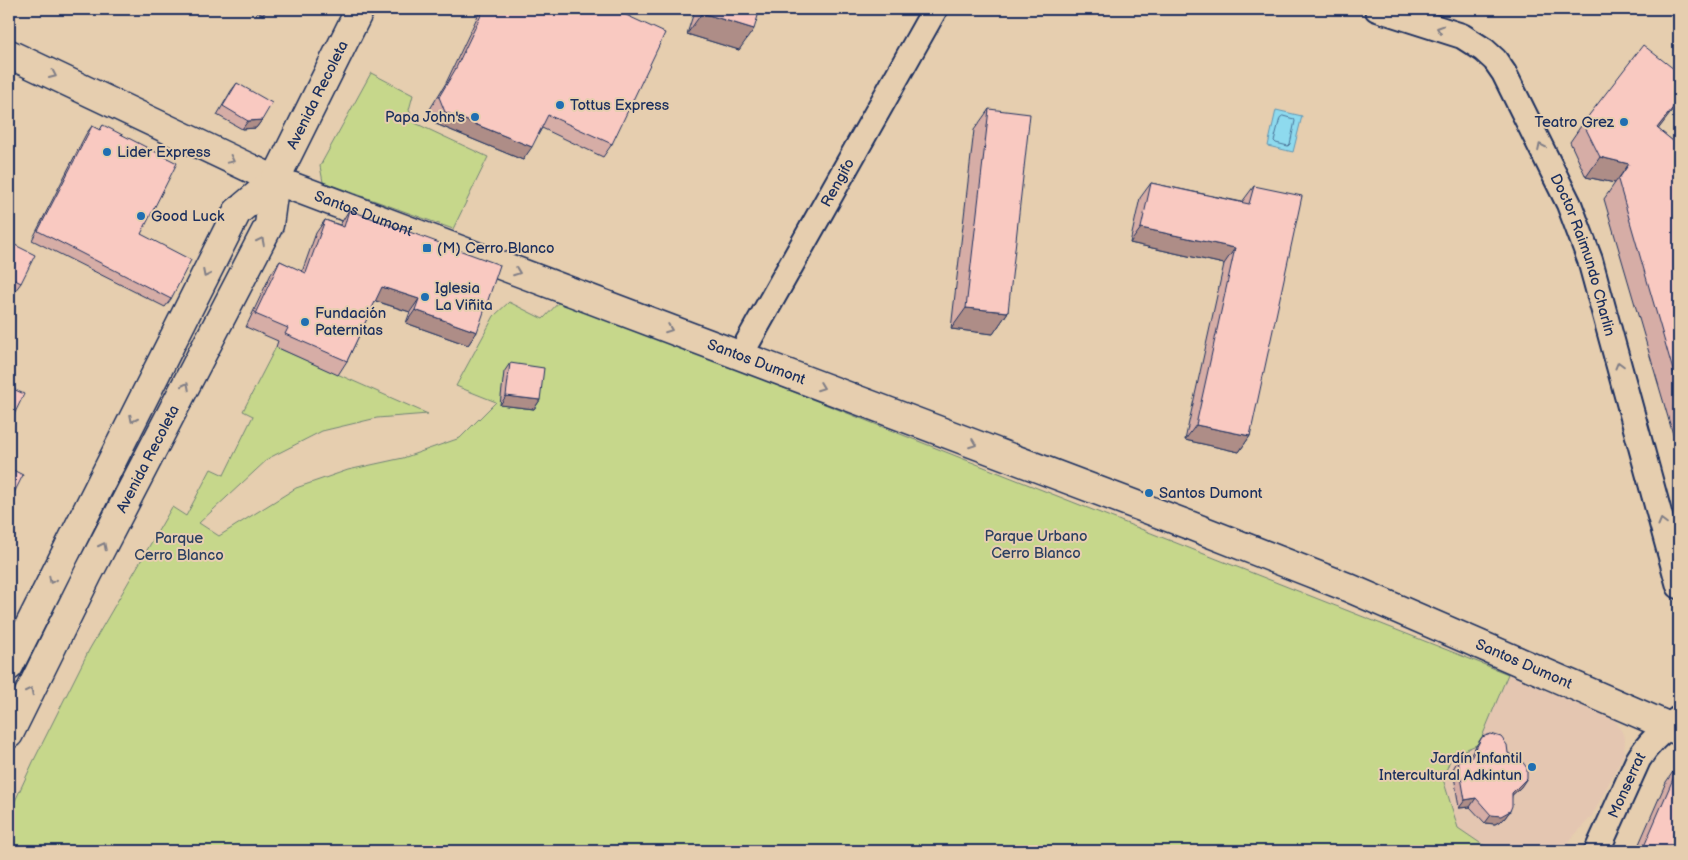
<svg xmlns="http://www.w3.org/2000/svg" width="1688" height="860" viewBox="0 0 1688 860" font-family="'Balsamiq Sans',sans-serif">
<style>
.built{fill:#e4c6b1}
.green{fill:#c6d78b;stroke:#708374}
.water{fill:#8edaee;stroke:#6096b4}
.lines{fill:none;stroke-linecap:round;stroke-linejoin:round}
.shore{stroke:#497398;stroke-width:1}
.street-casing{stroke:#1b2f5e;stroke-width:28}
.secondary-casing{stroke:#1b2f5e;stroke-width:31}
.primary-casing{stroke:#1b2f5e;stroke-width:31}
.street{stroke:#e6ceaf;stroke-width:24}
.secondary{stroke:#e6ceaf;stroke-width:28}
.primary{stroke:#e6ceaf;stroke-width:28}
.wall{fill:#d6ada6;stroke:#1b2f5e}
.shaded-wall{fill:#ae8d87;stroke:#1b2f5e}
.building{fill:#f9c9c1;stroke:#1b2f5e}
.oneway{stroke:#807e86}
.poi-dot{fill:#1f6fb2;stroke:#e6ceaf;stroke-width:2}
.labels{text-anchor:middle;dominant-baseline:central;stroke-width:4;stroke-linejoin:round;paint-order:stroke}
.street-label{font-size:15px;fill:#1b2f5e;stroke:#e6ceaf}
.poi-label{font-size:15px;fill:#1b2f5e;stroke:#e6ceaf;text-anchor:start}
.park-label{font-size:15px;fill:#2c4062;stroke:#e6ceaf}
</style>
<rect width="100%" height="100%" fill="#e6ceaf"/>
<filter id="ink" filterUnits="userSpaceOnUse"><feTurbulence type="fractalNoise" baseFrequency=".02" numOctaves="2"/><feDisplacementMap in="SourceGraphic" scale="10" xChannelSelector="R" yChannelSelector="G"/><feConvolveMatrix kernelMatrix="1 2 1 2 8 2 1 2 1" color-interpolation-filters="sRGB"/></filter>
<g filter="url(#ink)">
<polygon class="built" points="1508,674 1616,721 1625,738 1624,754 1592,816 1560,851 1518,851 1483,845 1458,828 1443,779 1452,755 1479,744"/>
<g class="green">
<polygon points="371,73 413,95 409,110 415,123 488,157 453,229 323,182 320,166"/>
<polygon points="561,300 1508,674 1479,744 1452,755 1443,779 1458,828 1483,845 1518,851 9,851 9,814 33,762 89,650 172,507 186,516 211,469 224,475 253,416 243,411 276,347 428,414 377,418 322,431 269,458 199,523 219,536 296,488 348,470 403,458 460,438 496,402 456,386 494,316 509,302 543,319"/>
</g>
<polygon class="water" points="1276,110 1302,116 1293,152 1268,146"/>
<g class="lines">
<polygon class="shore" points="1283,116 1294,119 1295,121 1290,144 1288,146 1276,143 1274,141 1280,118"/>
<defs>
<g id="street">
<path id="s1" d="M1377,9l85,27 22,14 11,10 9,13 65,131 21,56 89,326"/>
<path id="s2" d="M740,356l195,-347"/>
<path id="s3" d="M1597,851l41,-91c11,-19 25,-29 41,-42"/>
</g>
<g id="secondary">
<path id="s4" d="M9,54l266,126 914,345 158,62 332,144"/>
</g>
<g id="primary">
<polyline points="9,666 237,212 275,180"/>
<path id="s5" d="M9,734l79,-160 181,-349 6,-45 85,-171"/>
</g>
</defs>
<use href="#street" class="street-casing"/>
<use href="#secondary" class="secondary-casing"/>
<use href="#primary" class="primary-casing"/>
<use href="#street" class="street"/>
<use href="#secondary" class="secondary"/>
<use href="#primary" class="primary"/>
</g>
<g class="wall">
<polygon points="251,9 267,9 263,15"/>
<polygon points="481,9 613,9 612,144 603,157 542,128 523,160 436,124 430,109 446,83"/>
<polygon points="695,9 760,9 739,50 687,34"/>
<polygon points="237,83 262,120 256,128 242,129 217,115 231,91"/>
<polygon points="989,109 1008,312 993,334 951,329 974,130"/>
<polygon points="1583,123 1658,129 1679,146 1679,448 1677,448 1604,199 1615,183 1586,177 1570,142"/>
<polygon points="103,125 141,234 171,299 165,307 32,240 86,134 92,126 100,130"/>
<polygon points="1151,183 1242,202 1254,186 1250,436 1239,452 1185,440 1224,264 1130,243 1140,198"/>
<polygon points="349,210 477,332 468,345 406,323 410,312 375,301 347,361 338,375 276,347 278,341 246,327 271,274 280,261 302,272 316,233 325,220 340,225"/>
<polygon points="9,242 21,283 15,291 9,288"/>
<polygon points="510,363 540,400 534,409 500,405 504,372"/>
<polygon points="1482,737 1508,753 1521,787 1512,795 1510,811 1504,819 1495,824 1485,823 1470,807 1459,808 1453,769 1458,760 1469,758 1476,746"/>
<polygon points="1679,763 1679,851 1636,851 1666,782"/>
</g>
<g class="shaded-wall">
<polygon points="702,13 754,29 739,50 687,34"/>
<polygon points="1679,100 1679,102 1644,148 1657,128"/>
<polygon points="445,112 532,147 523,160 436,124"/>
<polygon points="262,120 256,128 242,129 248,121"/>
<polygon points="1600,157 1629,164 1615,183 1586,177"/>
<polygon points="1141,228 1235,248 1224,264 1130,243"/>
<polygon points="382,287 419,299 410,312 373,300"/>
<polygon points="966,308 1008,312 993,334 951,329"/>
<polygon points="415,310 477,332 468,345 406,323"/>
<polygon points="506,396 540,400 534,409 500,405"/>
<polygon points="1196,425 1250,436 1239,452 1185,440"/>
<polygon points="1527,778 1521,787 1506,801 1512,793"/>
<polygon points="1476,798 1470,807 1459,808 1465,800"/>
<polygon points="1510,811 1504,819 1495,824 1485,823 1491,815"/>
</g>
<g class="building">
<polygon points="484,9 613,9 665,33 612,144 548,115 532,147 445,112 439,97 455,70"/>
<polygon points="704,9 760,9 754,29 702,13"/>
<polygon points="1643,45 1679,73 1679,100 1657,128 1679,146 1679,391 1618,180 1629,164 1600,157 1583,123"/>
<polygon points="237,83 272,103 262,120 248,121 223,106"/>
<polygon points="989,109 1030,114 1008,312 966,308"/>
<polygon points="103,125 177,163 141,234 191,260 171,299 38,231 92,126 100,130"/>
<polygon points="1151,183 1249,204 1254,186 1302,196 1250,436 1196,425 1235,248 1141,228"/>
<polygon points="349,210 500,265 477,332 415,310 419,299 382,287 347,361 285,334 288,328 255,314 280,261 306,273 325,220 344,227"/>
<polygon points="9,242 35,255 21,283 9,277"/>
<polygon points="510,363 544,368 540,400 506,396"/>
<polygon points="9,387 24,394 9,425"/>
<polygon points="9,468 23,475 9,503"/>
<polygon points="1491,734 1501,737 1507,745 1508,753 1521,760 1527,768 1527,778 1512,793 1512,806 1510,811 1501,816 1491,815 1476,798 1465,800 1458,760 1471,758 1482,737"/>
<polygon points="1679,765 1679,851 1642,851"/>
</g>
<defs><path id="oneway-chevron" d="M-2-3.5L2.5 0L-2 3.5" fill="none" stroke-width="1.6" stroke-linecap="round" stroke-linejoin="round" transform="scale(1.25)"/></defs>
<g class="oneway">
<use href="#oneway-chevron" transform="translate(1440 29) rotate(-162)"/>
<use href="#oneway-chevron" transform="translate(53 75) rotate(25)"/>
<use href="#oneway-chevron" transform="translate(1541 147) rotate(-116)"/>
<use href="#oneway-chevron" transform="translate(231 160) rotate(26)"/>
<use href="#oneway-chevron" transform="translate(261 241) rotate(-63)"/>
<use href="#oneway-chevron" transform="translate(517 272) rotate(21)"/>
<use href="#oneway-chevron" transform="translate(206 274) rotate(117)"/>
<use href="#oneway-chevron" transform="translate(669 329) rotate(21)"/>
<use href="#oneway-chevron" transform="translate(1619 365) rotate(-105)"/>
<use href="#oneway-chevron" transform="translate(186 386) rotate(-63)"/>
<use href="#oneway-chevron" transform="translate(821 387) rotate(21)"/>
<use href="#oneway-chevron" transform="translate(133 419) rotate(117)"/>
<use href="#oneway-chevron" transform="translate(973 444) rotate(21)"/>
<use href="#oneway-chevron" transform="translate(1662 522) rotate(-105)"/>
<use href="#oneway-chevron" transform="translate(103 546) rotate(-63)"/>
<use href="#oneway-chevron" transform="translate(52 580) rotate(117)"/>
<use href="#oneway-chevron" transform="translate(30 691) rotate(-63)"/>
</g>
</g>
<g class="poi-dot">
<circle cx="560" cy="105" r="5"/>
<circle cx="475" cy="117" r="5"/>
<circle cx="1624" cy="122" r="5"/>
<circle cx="107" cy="152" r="5"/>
<circle cx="141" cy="216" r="5"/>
<rect x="422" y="243" width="10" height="10" rx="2.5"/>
<circle cx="425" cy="297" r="5"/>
<circle cx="305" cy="322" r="5"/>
<circle cx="1149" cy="493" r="5"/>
<circle cx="1532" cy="767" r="5"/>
</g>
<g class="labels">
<g class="street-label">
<text stroke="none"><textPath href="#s5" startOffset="712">Avenida Recoleta</textPath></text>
<text stroke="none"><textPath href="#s2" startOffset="199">Rengifo</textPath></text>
<text stroke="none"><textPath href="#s4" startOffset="389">Santos Dumont</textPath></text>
<text stroke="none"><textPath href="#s1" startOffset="345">Doctor Raimundo Charlin</textPath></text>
<text stroke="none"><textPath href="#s4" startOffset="809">Santos Dumont</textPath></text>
<text stroke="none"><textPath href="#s5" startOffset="308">Avenida Recoleta</textPath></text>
<text stroke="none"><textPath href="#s4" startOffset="1634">Santos Dumont</textPath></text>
<text stroke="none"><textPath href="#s3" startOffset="72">Monserrat</textPath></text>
</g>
<g class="poi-label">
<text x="570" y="105">Tottus Express</text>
<text x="465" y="117" text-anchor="end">Papa John's</text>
<text x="1614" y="122" text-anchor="end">Teatro Grez</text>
<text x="117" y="152">Lider Express</text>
<text x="151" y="216">Good Luck</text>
<text x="437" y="248">(M) Cerro Blanco</text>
<text x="435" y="288">Iglesia<tspan x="435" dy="17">La Viñita</tspan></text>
<text x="315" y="313">Fundación<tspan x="315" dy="17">Paternitas</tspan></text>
<text x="1159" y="493">Santos Dumont</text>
<text x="1522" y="758" text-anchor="end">Jardín Infantil<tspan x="1522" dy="17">Intercultural Adkintun</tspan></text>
</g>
<g class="park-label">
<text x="1036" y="536">Parque Urbano<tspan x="1036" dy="17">Cerro Blanco</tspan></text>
<text x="179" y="538">Parque<tspan x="179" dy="17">Cerro Blanco</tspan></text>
</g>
</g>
<rect width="1688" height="860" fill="none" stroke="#e6ceaf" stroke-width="30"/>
<rect x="15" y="15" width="1658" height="830" fill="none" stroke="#1b2f5e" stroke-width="2" filter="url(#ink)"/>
</svg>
